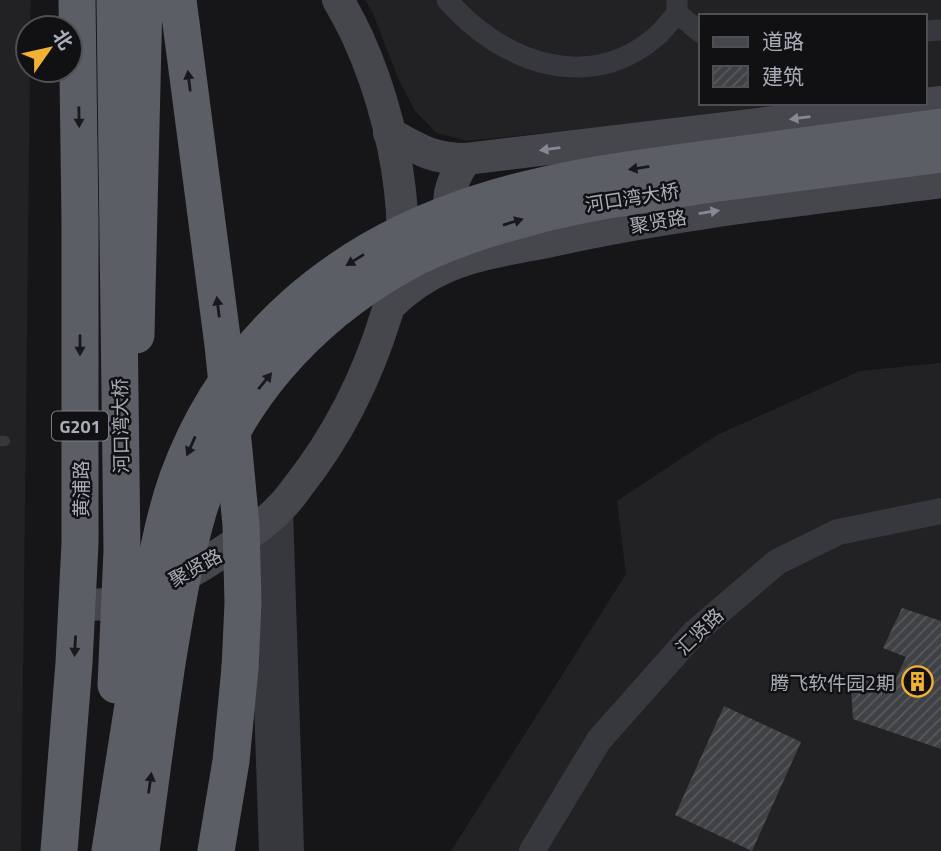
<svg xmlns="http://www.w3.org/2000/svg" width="941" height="851" viewBox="0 0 941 851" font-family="'Titillium Web','Noto Sans SC',sans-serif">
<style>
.built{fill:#222225}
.building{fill:url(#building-hatch)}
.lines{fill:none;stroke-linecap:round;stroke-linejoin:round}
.service{stroke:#37383d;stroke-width:10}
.minor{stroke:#37383d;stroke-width:21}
.tertiary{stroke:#37383d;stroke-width:26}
.secondary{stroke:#45474d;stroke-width:32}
.trunk{stroke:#5b5e65;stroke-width:37}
.trunk-bridge{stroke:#5b5e65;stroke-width:37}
.oneway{fill:#18191b}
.oneway2{fill:#858993}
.labels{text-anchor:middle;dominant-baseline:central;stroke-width:5;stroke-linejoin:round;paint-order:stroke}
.shield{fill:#111113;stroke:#7b7e86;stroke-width:2}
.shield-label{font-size:18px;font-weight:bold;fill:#a8adb8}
.street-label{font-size:19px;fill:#a8adb8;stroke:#111113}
.poi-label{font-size:19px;fill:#a8adb8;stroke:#111113;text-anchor:end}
</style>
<defs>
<pattern id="building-hatch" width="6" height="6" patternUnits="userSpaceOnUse" patternTransform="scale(1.75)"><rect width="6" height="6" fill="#404145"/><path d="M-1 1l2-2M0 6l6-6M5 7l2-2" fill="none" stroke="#595a5e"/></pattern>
</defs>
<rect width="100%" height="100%" fill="#161618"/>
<g class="built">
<polygon points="0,0 31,0 30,28 28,28 28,70 30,70 21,851 0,851"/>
<polygon points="365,0 941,0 941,92 925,93 925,16 701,16 701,103 830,103 467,141 437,133 415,111 398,78 372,11"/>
<polygon points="941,363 941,851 451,851 626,574 617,501 717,435 860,371"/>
</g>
<g class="building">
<polygon points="902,608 941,621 941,749 853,719 850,673 890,691 906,657 883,648"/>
<polygon points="724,706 801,742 752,851 675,815"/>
</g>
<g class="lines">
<polyline class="service" points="0,441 5,441"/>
<g class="minor">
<path d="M447,0c54,62 144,97 213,33 6,-6 11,-13 17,-20v-13"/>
<polyline points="677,13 701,33"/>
<polyline points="925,31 941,30"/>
</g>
<g class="tertiary">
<polyline points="280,509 291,851"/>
<polyline points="261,525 272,851"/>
<polyline points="532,851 599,740 694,633 777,562 838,532 941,511"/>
</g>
<g class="secondary">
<path d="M389,133c29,16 43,26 77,26l475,-57"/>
<path d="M455,237c-9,-34 -9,-49 11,-78"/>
<path d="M390,305c16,-15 31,-27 52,-36 34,-16 77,-21 114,-29 127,-28 256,-41 385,-58"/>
<path d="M77,605c9,0 18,0 27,-1 50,-6 97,-37 138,-65 13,-9 26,-18 37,-30 8,-7 14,-16 20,-24 40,-51 68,-108 87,-169 8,-24 15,-47 17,-72 1,-11 -1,-22 -1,-32 -4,-59 -20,-121 -44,-174 -6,-13 -13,-26 -20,-38"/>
</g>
<g class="trunk">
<polyline points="706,159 941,127"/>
<polyline points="711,184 941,154"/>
<polyline points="136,335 144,0"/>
<polyline points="59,851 74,663 80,543 80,222 77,0"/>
<polyline points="216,851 231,761 240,668"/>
</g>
<g class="trunk-bridge">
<polyline points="115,0 122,551 116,685"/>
<polyline points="178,0 223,345 234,451 241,525 243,603 240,668"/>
<path d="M110,851c11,-70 22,-139 33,-209 9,-55 16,-112 35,-165 51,-139 162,-230 301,-274 73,-24 151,-34 227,-44"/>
<path d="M141,851c9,-65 17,-129 27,-194 8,-48 16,-97 30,-145 32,-108 108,-194 207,-249 38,-21 87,-36 129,-47 58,-15 117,-23 177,-32"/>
</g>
</g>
<defs><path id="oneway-solid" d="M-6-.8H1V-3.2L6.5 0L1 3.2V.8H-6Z" transform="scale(1.75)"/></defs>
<g class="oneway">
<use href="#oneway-solid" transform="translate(189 81) rotate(-97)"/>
<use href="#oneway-solid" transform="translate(79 117) rotate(89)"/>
<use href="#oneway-solid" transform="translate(639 168) rotate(171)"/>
<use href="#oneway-solid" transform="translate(513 222) rotate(-17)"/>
<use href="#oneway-solid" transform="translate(355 260) rotate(148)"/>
<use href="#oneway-solid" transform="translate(218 307) rotate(-97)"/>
<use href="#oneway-solid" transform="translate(80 345) rotate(90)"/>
<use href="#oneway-solid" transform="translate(265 381) rotate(-51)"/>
<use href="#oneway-solid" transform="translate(191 446) rotate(114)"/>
<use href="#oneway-solid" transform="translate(75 646) rotate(93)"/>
<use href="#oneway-solid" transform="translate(150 783) rotate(-82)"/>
</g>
<g class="oneway2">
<use href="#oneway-solid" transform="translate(800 118) rotate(173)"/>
<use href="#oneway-solid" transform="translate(550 149) rotate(173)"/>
<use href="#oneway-solid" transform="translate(709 212) rotate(-9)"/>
</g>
<defs>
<symbol id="building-ring" viewBox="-11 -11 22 22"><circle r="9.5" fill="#111113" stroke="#f2b134" stroke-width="1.5"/><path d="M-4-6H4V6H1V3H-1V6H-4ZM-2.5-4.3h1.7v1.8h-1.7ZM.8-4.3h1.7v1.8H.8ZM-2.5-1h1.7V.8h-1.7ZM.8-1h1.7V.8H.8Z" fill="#f2b134"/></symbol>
</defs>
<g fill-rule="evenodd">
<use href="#building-ring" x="900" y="664" width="35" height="35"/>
</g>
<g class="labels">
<rect class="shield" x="52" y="411.5" width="56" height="29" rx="5"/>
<g class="shield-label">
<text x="80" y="426">G201</text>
</g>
<g class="street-label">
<text transform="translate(632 197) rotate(-9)">河口湾大桥</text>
<text transform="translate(658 221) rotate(-10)">聚贤路</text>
<text transform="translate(120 426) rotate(-91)">河口湾大桥</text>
<text transform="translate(80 489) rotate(-90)">黄浦路</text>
<text transform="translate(195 567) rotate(-29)">聚贤路</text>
<text transform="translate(699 631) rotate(-44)">汇贤路</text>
</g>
<g class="poi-label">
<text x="895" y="682">腾飞软件园2期</text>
</g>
</g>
<rect x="699" y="14" width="228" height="91" fill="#111113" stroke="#4d4f55" stroke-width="2"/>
<rect x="713" y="37" width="35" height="10" fill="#45474d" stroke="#4d4f55" stroke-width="2"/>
<text x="762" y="49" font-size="21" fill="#a8adb8">道路</text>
<rect x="713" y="66" width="35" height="21" fill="url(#building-hatch)" stroke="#4d4f55" stroke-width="2"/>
<text x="762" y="84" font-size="21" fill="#a8adb8">建筑</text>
<g transform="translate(49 49) rotate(56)"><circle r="33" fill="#111113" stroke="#4d4f55" stroke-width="2"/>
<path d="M0-5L12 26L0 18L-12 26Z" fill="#f2b134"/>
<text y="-10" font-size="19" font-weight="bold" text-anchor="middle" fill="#a8adb8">北</text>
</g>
</svg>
